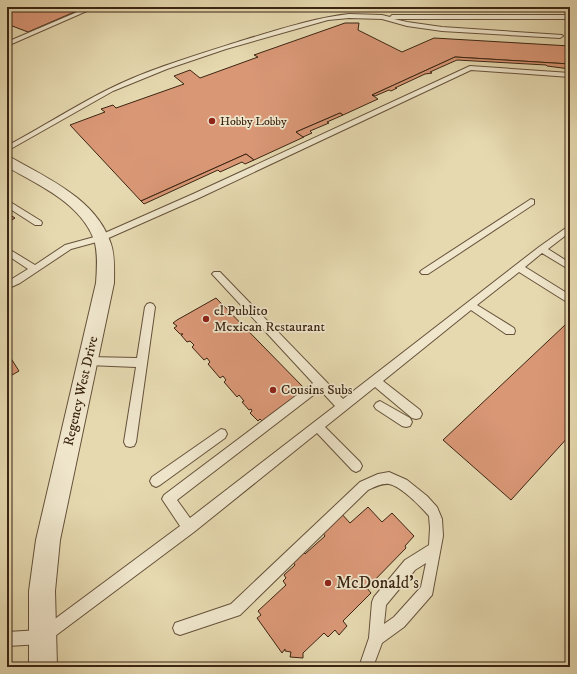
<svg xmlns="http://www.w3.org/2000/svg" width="577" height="674" viewBox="0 0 577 674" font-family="'IM FELL DW Pica',serif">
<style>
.building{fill:#d99776;stroke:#3b2512}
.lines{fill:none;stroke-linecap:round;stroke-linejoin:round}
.service-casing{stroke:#66523a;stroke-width:2}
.minor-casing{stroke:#66523a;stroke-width:2}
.service{fill:#efe6cc;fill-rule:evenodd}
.minor{fill:#efe6cc;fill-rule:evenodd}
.poi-dot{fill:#8f2418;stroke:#efe6cc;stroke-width:1.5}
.labels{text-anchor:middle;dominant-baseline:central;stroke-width:3.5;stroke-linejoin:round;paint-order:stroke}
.far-poi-label{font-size:12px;fill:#3b2512;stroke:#efe6cc;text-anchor:start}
.poi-label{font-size:14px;fill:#3b2512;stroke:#efe6cc;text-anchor:start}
.street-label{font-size:14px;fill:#3b2512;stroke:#efe6cc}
.near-poi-label{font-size:17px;fill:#3b2512;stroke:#efe6cc;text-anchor:start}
</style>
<rect width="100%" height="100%" fill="#e6d9b0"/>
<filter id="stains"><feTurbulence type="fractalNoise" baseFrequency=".005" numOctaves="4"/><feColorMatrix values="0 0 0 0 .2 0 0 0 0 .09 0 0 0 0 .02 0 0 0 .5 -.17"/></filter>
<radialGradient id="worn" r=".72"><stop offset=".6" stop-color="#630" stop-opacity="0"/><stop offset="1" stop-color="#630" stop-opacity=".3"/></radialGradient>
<g class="building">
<polygon points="7,7 86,7 28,32 7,24"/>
<polygon points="345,23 359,23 358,30 402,52 434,38 570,46 570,64 455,57 372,95 378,99 343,115 340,113 296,132 304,137 254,160 246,154 141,201 70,125 105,112 101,109 113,105 116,108 184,84 174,76 190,70 200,78 258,57 254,55"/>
<polygon points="455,57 570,64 570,69 547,66 546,65 457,60 430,72 432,73 425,74 395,88 397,88 391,91 389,90 375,96 372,95"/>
<polygon points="340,113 343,115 327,122 329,123 310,131 312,133 303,137 296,132"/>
<polygon points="246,154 254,160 245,164 242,162 220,172 218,170 144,204 141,201"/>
<polygon points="7,213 15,218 7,223"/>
<polygon points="216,298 305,389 262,421 260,419 258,421 250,413 252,411 251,409 249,410 242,402 244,401 239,395 237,397 224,382 226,380 223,376 220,378 208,364 210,362 207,358 204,360 192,347 194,345 190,341 187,342 181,335 183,334 180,334 174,328 177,326 173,323 177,320"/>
<polygon points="565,325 570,329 570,435 511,500 443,440"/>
<polygon points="7,352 19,371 7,378"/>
<polygon points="368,507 382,522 392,513 414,536 405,546 406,548 367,588 371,593 343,621 347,626 339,635 335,630 328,637 324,633 303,653 303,658 290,657 291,652 285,651 285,649 282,653 257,618 261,615 258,611 286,585 283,581 286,578 284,575 295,565 290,558 300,548 305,554 325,536 320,529 340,512 350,523"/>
</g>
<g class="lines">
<defs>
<g id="service">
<polygon points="89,7 96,7 7,46 7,42"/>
<path d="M349,14l33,1 8,2 2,-2h178v4h-176l13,3 35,5 120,8 1,1 -3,2 -118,-7 -35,-5 -25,-7 -33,-1 -21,2 -102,29 -59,20 -54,22 -106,60v-5c34,-18 66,-39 100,-56 41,-21 93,-36 137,-50 34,-10 69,-22 105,-26z"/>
<polygon points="470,66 570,73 570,77 471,70 199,198 104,240 71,249 20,283 7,289 7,282 28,269 7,255 7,248 35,265 65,245 98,236 193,194"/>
<polygon points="531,199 534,200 534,204 428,274 422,274 420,272 422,270"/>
<polygon points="7,200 41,221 42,223 41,225 35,225 7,207"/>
<path d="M570,225v7l-22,17 22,14v7l-28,-17 -17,14 45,28v9l-51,-32 -42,33 37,23 1,3 -1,3h-8l-35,-24 -88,71 37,29 2,4 -2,4 -4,1 -4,-1 -37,-31 -50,40 35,35 2,4 -2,4 -4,2 -4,-2 -35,-37 -123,99 -147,110 -5,2 -35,2v-14l33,-2 140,-104 -18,-27 2,-4 149,-112 -99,-107 -2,-2 2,-2h6l123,127 196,-152zM320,390l15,16 -145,112 -13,-18z"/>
<polygon points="150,303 153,304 155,307 136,442 134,446 130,447 126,446 124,442 136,367 88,365 84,364 83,361 84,358 88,357 137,358 145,307 147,304"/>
<polygon points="380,401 410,418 412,422 410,426 406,427 402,426 376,409 374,406 376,403"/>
<polygon points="221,429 225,430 227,434 225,438 160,485 156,487 152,485 150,481 152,477"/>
<path d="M389,472l18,8 20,16 10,11 5,12 1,17 -11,59 -28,32 -22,16 -9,24h-14l10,-29 3,-36 2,-5 31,-37 24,-15 1,-17 -1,-12c-8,-9 -28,-30 -40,-32 -7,-1 -14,3 -21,6l-128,125 -60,20 -5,-2 -2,-5 2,-5 56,-19 129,-122 18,-8zM426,563l-5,24 -27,30 -10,7 2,-19 29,-35z"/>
</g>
<path id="minor" d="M7,157l5,1c37,21 85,42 99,86 4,12 3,26 3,39l-54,257 -5,51 2,76h-28v-76l7,-51 60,-257c1,-13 2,-27 -1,-40 -11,-38 -56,-58 -88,-76z"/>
</defs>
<use href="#service" class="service-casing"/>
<use href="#minor" class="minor-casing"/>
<use href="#service" class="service"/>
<use href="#minor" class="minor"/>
</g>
<g class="poi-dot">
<circle cx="212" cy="121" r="4"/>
<circle cx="206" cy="319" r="4"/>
<circle cx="273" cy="390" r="4"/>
<circle cx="328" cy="583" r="4"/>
</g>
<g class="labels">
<g class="far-poi-label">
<text x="220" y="121">Hobby Lobby</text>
</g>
<g class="poi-label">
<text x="214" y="311">el Publito<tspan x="214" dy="16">Mexican Restaurant</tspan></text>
<text x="281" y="390">Cousins Subs</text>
</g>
<g class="street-label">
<text transform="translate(81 391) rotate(-77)">Regency West Drive</text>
</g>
<g class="near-poi-label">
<text x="336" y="583">McDonald's</text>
</g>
</g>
<rect width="577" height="674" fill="none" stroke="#e6d9b0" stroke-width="24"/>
<rect x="8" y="8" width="561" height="658" fill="none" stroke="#3b2512" stroke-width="2"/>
<rect x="12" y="12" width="553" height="650" fill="none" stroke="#3b2512"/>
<rect width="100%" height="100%" filter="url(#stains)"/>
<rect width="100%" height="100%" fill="url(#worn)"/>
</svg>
